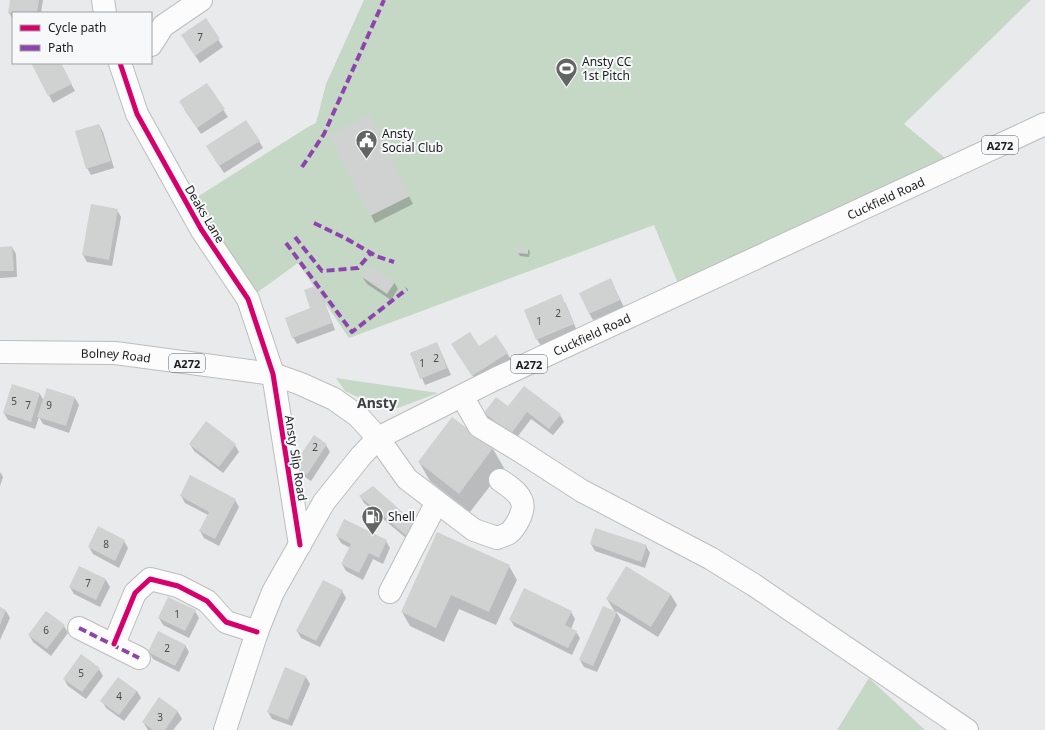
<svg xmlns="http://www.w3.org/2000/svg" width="1045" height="730" viewBox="0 0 1045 730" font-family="'Noto Sans',sans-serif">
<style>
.green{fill:#c5d8c5}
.shadow{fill:#0003}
.building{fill:#d0d1d1}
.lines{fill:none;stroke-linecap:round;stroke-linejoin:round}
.minor-casing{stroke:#bcbdbe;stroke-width:24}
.major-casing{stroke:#bcbdbe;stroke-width:24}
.highway-casing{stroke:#bcbdbe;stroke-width:24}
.minor{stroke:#fcfcfc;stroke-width:22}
.major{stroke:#fcfcfc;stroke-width:22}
.highway{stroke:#fcfcfc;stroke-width:22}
.quiet{stroke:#8e44ad;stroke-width:4;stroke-dasharray:8 4;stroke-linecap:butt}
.cycleway-casing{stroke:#f6f8fa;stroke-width:8}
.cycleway{stroke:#d6006c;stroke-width:5}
.labels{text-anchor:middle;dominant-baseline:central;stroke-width:4;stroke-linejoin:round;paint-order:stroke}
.number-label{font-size:10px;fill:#494a4a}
.shield{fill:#f6f8fa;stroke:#5d5e5f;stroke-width:1}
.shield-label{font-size:11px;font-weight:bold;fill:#1b1c1c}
.poi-label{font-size:12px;fill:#1b1c1c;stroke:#f6f8fa;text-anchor:start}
.street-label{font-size:12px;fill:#1b1c1c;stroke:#f6f8fa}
.quarter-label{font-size:14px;font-weight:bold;fill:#3e4041;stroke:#f6f8fa}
</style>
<rect width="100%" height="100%" fill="#e9eaeb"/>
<g class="green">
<polygon points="364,0 1031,0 904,124 955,166 682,293 654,225 349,338 298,263 248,299 186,204 308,127 316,123 326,84"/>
<polygon points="336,378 438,393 398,408 372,404 345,391"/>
<polygon points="869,678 925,730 837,730"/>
</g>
<g class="shadow">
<polygon points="11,0 43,0 41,13 13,13 13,19 9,13"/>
<polygon points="205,20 223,47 200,63 186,42"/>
<polygon points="34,63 60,63 75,91 53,103 32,64"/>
<polygon points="207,85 228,117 201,134 184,109"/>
<polygon points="372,123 413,204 375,223 330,135"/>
<polygon points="99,125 103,132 114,168 91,175 87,168"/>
<polygon points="259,141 263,148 224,173 211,153"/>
<polygon points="117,210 121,217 112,266 87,262 83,255"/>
<polygon points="12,247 16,254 17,277 0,278 0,248"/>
<polygon points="518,248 528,249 530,252 529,257 520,256 518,253"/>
<polygon points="363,278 394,282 398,289 391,300 367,284"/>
<polygon points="317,286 321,293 335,330 297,344 293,337 312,309"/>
<polygon points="614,287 624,307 593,320 589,313"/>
<polygon points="565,302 577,331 541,346 537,339"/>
<polygon points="437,343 451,375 425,385 411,353"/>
<polygon points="456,351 507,353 511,360 477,382"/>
<polygon points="13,385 40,394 44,401 75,398 79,405 69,433 43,424 39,417 35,429 8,420 4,413"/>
<polygon points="509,408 560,415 564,422 553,435 531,419 515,440 489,420 485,413"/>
<polygon points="452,418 493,449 504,468 470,512 430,481 419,462"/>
<polygon points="190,444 235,445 239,452 223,473 194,451"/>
<polygon points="326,445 330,452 311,481 299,473 295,466"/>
<polygon points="0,472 3,477 0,486"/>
<polygon points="191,477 235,500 239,507 219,546 204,538 200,531 208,515 185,503 181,496"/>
<polygon points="373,487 412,543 364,503 360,496"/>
<polygon points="337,536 386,541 390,548 383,564 373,559 363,580 346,571 342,564 350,548 341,543"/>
<polygon points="124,541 128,548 119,568 93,554 89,547"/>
<polygon points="591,544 646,546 650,553 645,568 595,551"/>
<polygon points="509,566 517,580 496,625 459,609 444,642 410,626 402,612"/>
<polygon points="80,567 106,580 110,587 100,607 74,594 70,587"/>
<polygon points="626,568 671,595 677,605 658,637 616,611 621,620 597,672 584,667 580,660 615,612 607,599"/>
<polygon points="342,591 346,598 320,647 301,638 297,631"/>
<polygon points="0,608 6,611 10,618 0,640"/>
<polygon points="195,611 199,618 189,638 163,625 159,618"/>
<polygon points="571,612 575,619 571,629 576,632 580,638 572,655 514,626 510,619"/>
<polygon points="64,626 68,633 51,656 33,642 29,635"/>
<polygon points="185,645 189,652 179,672 153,659 149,652"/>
<polygon points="99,669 103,676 86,699 68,686 64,679"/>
<polygon points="306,677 310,684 292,726 272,719 268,712"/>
<polygon points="137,691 141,698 124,721 106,708 102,701"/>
<polygon points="160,699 178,712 182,719 173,730 148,730 143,722"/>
</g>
<g class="building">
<polygon points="10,0 39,0 37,13 8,13"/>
<polygon points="206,18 220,39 195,56 181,35"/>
<polygon points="31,63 61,63 72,84 48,96"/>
<polygon points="207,83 225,109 197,128 179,101"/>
<polygon points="369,115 410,196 370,216 329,135"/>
<polygon points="246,120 260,141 219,166 206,146"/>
<polygon points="99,124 111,161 86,169 75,131"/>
<polygon points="91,204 118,209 109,260 82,255"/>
<polygon points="12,246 14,271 0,271 0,247"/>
<polygon points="517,247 528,248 528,254 517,253"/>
<polygon points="370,265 395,282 387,294 362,277"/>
<polygon points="611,278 620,300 589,314 579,293"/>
<polygon points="318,285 332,323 292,338 285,318 310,308 304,290"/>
<polygon points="561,294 574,324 536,340 524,310"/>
<polygon points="470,332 479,346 496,335 508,353 472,376 451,344"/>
<polygon points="437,342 447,368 420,379 410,353"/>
<polygon points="12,384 40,393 31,422 3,413"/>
<polygon points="524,386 561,414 549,429 527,412 511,434 484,413 496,397 508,406"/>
<polygon points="47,388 75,397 66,426 37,417"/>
<polygon points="452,417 493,448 459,494 418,462"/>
<polygon points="206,421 236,444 219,467 189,444"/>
<polygon points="314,435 327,444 307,475 293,466"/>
<polygon points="190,475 236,499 215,539 199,531 209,512 180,496"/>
<polygon points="373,486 416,524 407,536 359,496"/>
<polygon points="344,519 387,540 379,558 369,553 359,573 341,564 351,544 336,536"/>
<polygon points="98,526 125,540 115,561 88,547"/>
<polygon points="595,528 647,545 641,562 590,544"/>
<polygon points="437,532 510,565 489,612 451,595 436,628 401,612"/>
<polygon points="79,566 106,579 96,600 69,587"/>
<polygon points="626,566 671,594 651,627 606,599"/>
<polygon points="323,580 343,590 316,641 296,631"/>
<polygon points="524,588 572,611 565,625 577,631 568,648 509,620"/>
<polygon points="168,597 196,610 185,631 158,618"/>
<polygon points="603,606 617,612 593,666 579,660"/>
<polygon points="0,607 6,610 0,625"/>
<polygon points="46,611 65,625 47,649 28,635"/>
<polygon points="158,631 186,645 175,666 148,652"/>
<polygon points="81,654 100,668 82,692 63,679"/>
<polygon points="285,667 306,676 288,720 267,712"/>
<polygon points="118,677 137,691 119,715 100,701"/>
<polygon points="159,697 178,711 165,730 153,730 142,722"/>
</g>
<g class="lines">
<defs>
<g id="minor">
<polyline points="103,0 105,13"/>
<polyline points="151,45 163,26 201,0"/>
<polyline points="120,63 137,114 201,229 248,299 273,374 300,545"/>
<polyline points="462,396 479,426 520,451 582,491 710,558 754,585 967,730"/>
<path d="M378,438l29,41 67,51 23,8c4,-2 9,-3 12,-5 7,-6 16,-22 13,-31 -3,-10 -15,-17 -22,-22"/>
<polyline points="390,592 437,502"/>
<polyline points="79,628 139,658"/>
<polyline points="114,644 135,593 150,579 178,586 207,601 226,622 257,632"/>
</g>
<polyline id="major" points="225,730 257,632 273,592 324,502 361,456 378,438"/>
<g id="highway">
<path id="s1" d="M0,352l115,1 158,21 28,10 33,15 24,17 20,22 117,-59 550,-255"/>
</g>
</defs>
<use href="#minor" class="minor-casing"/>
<use href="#major" class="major-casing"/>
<use href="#highway" class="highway-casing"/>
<use href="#minor" class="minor"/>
<use href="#major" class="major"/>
<use href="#highway" class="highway"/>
<g class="quiet">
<polyline points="302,167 324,134 384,0"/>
<polyline points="314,223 345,238 376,256 394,262"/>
<polyline points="295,237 322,271 358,268 371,253"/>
<polyline points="286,243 352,332 407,289"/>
<polyline points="79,628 139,658"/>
</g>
<defs>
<g id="cycleway">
<polyline points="120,63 137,114 201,229 248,299 273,374 300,545"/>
<polyline points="114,644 135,593 150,579 178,586 207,601 226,622 257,632"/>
</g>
</defs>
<use href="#cycleway" class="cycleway-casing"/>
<use href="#cycleway" class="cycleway"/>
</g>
<defs>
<symbol id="stadium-pin" viewBox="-11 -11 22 30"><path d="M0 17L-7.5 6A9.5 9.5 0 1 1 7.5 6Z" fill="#636464" stroke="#f6f8fa"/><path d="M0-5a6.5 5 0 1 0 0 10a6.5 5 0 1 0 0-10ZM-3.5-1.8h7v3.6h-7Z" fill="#fff"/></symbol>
<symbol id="civic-pin" viewBox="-11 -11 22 30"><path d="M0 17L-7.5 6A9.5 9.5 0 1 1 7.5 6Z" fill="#636464" stroke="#f6f8fa"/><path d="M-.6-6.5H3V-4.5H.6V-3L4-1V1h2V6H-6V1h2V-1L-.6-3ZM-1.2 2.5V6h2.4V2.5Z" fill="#fff"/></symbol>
<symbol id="fuel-pin" viewBox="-11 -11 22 30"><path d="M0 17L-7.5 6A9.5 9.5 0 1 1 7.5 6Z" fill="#636464" stroke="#f6f8fa"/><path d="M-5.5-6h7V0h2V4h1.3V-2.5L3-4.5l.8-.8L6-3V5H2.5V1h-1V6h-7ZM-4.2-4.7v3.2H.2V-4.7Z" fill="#fff"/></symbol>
</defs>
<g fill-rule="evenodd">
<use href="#stadium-pin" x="554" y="56" width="25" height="34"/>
<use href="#civic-pin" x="354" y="128" width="25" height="34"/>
<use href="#fuel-pin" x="360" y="504" width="25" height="34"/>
</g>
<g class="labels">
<g class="number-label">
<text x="200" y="37">7</text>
<text x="558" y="313">2</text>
<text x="539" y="321">1</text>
<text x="436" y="358">2</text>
<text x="422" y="363">1</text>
<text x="14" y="401">5</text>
<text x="28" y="405">7</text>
<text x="49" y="405">9</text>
<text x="315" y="447">2</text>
<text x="106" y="544">8</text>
<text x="88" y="583">7</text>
<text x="177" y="614">1</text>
<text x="46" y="630">6</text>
<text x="167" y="648">2</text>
<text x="81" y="673">5</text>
<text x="119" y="696">4</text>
<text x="160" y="717">3</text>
</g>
<g class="shield">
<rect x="982" y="136" width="36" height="18" rx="3"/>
<rect x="169" y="354" width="36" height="18" rx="3"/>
<rect x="511" y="355" width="36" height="18" rx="3"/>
</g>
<g class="shield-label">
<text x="1000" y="145">A272</text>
<text x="187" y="363">A272</text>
<text x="529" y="364">A272</text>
</g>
<g class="poi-label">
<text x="582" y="61">Ansty CC<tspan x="582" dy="14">1st Pitch</tspan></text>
<text x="382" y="133">Ansty<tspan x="382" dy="14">Social Club</tspan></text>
<text x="388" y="516">Shell</text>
</g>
<g class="street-label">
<text stroke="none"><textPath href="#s1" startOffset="961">Cuckfield Road</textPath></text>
<text transform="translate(205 214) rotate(59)">Deaks Lane</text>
<text stroke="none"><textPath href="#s1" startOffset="637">Cuckfield Road</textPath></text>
<text stroke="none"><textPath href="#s1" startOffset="116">Bolney Road</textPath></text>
<text transform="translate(296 458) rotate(81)">Ansty Slip Road</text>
</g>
<g class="quarter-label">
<text x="377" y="402">Ansty</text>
</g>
</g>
<rect x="12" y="12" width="140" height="52" fill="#f6f8fa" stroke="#9ea0a1"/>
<rect x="20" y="25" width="20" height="6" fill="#d6006c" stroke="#9ea0a1"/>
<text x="48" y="32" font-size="12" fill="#1b1c1c">Cycle path</text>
<rect x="20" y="45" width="20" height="6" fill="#8e44ad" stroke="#9ea0a1"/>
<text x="48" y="52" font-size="12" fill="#1b1c1c">Path</text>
</svg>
